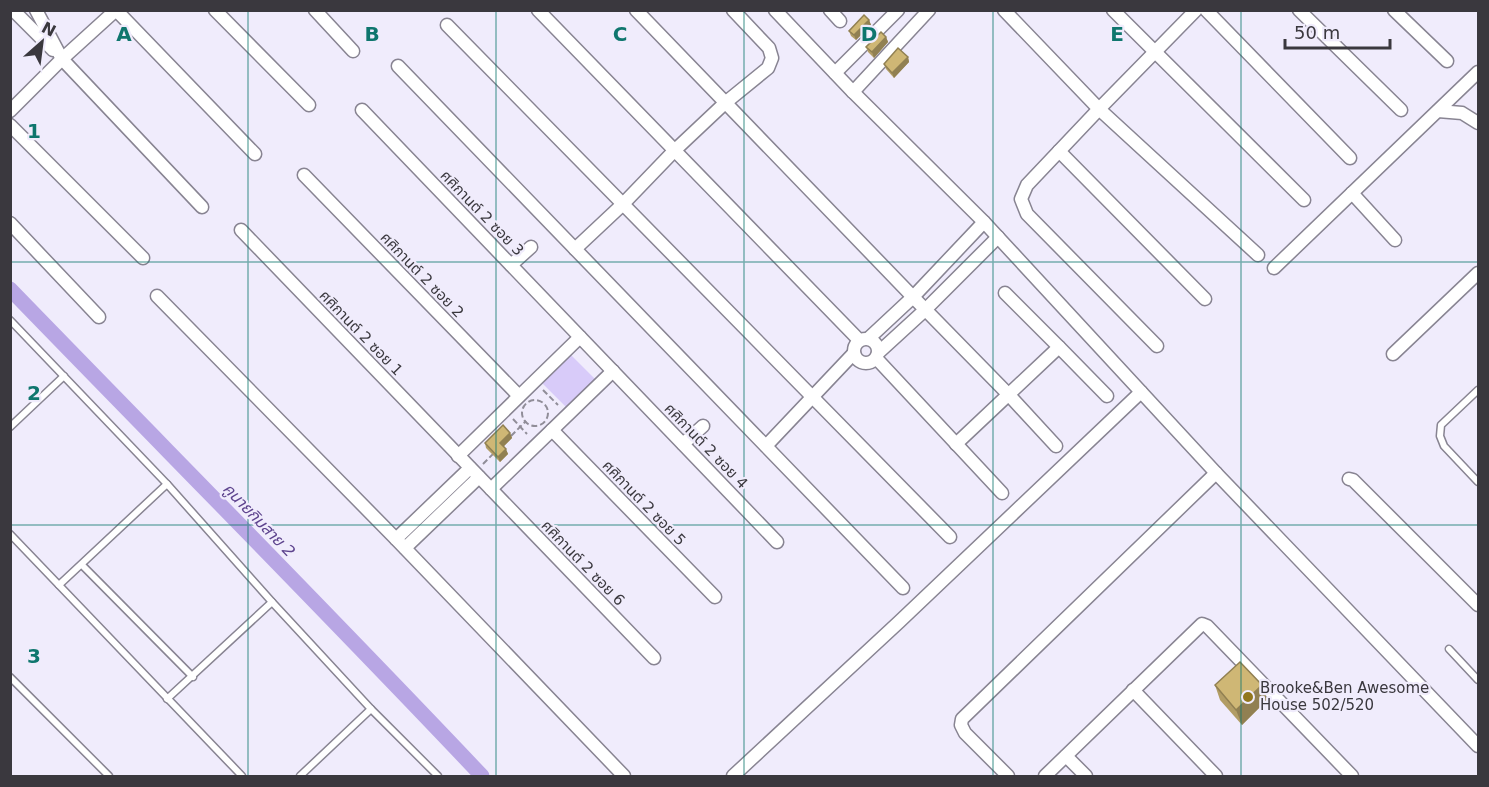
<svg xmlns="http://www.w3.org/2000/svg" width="1489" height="787" viewBox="0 0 1489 787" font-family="'DejaVu Sans','Noto Sans Thai',sans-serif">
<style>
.green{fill:#d8cbf9}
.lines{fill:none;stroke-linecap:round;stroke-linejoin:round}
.canal{stroke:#b8a6e4;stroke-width:15}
.lane-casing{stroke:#888492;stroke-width:9}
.street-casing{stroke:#888492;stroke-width:15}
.path{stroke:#908d98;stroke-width:2;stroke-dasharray:6 3;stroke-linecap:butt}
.lane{stroke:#fff;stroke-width:6}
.street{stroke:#fff;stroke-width:12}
.wall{fill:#b29d65}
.shaded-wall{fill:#918052}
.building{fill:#cfb775;stroke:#918052;stroke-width:1.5}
.grid{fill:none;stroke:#0f766e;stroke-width:1.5;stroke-opacity:0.55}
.poi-dot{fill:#92771d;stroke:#f0ecfc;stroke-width:2}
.labels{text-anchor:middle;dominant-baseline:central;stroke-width:4.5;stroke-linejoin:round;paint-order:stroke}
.street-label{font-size:15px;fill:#3a383e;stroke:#f0ecfc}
.poi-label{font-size:15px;fill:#3a383e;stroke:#f0ecfc;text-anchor:start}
.water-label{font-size:16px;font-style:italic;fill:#5e448e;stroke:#f0ecfc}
.grid-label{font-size:20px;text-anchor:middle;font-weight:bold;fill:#0f766e;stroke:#f0ecfc;stroke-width:4.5;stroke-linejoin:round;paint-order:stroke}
</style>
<rect width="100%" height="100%" fill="#f0ecfc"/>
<polygon class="green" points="570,354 595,379 566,407 541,382"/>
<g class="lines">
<path class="canal" d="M10,289c158,163 317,323 472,487"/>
<defs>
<g id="lane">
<polyline points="10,320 167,484 272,602 371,709 438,776"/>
<polyline points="1478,390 1441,425 1440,436 1444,446 1478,482"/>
<polyline points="10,427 64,376"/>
<polyline points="10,534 242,776"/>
<polyline points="82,565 193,677"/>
<polyline points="59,585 167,484"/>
<polyline points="1449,649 1478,680"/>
<polyline points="10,677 109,776"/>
<polyline points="167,699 272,602"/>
<polyline points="300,776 371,709"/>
</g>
<g id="street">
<polyline points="13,10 53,50"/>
<polyline points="36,10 62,59 202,207"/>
<polyline points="116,10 255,154"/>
<polyline points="215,10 309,105"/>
<polyline points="315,10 353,51"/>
<polyline points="538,10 859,340"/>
<polyline points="636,10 913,297 1008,394 1056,446"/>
<polyline points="775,10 853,92 984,222 1216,473 1478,746"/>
<polyline points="830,10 840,21"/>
<polyline points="1004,10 1099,109 1258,255"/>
<polyline points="1113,10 1304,200"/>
<polyline points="1206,10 1350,158"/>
<polyline points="1299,10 1401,110"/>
<polyline points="1394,10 1447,61"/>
<polyline points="447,25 950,537"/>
<polyline points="398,66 903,588"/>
<polyline points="835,73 898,10"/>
<polyline points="853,92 929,10"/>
<polyline points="362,110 777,542"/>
<polyline points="10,111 62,59 116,10"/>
<polyline points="1438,111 1462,113 1478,123"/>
<polyline points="10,125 143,258"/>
<polyline points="1059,151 1205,299"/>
<polyline points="304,175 519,396"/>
<polyline points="1352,193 1395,240"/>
<polyline points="10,223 99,317"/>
<polyline points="241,230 654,658"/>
<polyline points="575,249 623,204 674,151 725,103 768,68 772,58 769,48 733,10"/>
<polyline points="511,265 531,247"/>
<polyline points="1274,268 1478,72"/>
<polyline points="1005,293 1059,347"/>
<polyline points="157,296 396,539 624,776"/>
<polyline points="869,338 913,297 984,222"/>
<circle cx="866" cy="351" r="12"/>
<polyline points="1157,346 1027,214 1021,199 1027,185 1099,109 1196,10"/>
<polyline points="878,353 925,310 998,237"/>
<polyline points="1393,354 1478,273"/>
<polyline points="876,358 1002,493"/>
<polyline points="552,430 715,597"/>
<polyline points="683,444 703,426"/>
<polyline points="956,444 1059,347 1107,396"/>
<polyline points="766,446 854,353"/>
<polyline points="458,456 580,337"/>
<polyline points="1349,479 1353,480 1478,605"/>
<polyline points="491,489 613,371"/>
<polyline points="396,539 470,468"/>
<polyline points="405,548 479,477"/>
<polyline points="1133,690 1216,776"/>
<polyline points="1066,756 1086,776"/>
<polyline points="733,776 899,622 1141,392"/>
<polyline points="1008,776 965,733 961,725 962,719 1216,473"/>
<polyline points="1045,776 1202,624 1207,626 1352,776"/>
</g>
</defs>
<use href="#lane" class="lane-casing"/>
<use href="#street" class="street-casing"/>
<g class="path">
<polyline points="543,390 558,405"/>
<circle cx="535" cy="413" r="13"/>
<polyline points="513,419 527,434"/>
<polyline points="511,436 526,421"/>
<polyline points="483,464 494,453"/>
</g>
<use href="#lane" class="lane"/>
<use href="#street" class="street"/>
</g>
<g class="wall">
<polygon points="869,20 871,25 856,40 851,36 849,31"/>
<polygon points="886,37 888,42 874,58 868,52 866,47"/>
<polygon points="908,57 909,62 894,78 886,69 884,64"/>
<polygon points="510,433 512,438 504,446 508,454 500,462 486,448 485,443"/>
<polygon points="1215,685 1262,685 1267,700 1242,725 1220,700"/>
</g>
<g class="shaded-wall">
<polygon points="869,20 871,25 856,40 854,35"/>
<polygon points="886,37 888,42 874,58 872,52"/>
<polygon points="908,57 909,62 894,78 892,73"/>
<polygon points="510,433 512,438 502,448 500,443"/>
<polygon points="506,449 508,454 500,462 498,457"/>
<polygon points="1262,685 1267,700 1242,725 1236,710"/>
</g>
<g class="building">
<polygon points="864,15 869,20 854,35 849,31"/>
<polygon points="881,32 886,37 872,52 866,47"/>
<polygon points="898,48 908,57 892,73 884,64"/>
<polygon points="503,425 510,433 500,443 506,449 498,457 485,443"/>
<polygon points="1240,662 1262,685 1236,710 1215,685"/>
</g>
<path class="grid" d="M248,10v766M496,10v766M744,10v766M993,10v766M1241,10v766M10,262h1468M10,525h1468"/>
<circle class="poi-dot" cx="1248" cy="697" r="6"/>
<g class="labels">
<g class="street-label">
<text transform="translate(482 213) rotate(46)">ศศิกานต์ 2 ซอย 3</text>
<text transform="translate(422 275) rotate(46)">ศศิกานต์ 2 ซอย 2</text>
<text transform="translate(361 333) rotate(46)">ศศิกานต์ 2 ซอย 1</text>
<text transform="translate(706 446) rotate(46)">ศศิกานต์ 2 ซอย 4</text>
<text transform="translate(644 503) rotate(46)">ศศิกานต์ 2 ซอย 5</text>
<text transform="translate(583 563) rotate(46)">ศศิกานต์ 2 ซอย 6</text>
</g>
<g class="poi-label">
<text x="1260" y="688">Brooke&amp;Ben Awesome<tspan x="1260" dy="17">House 502/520</tspan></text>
</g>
<g class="water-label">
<text transform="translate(259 520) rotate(46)">คูนายกิมสาย 2</text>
</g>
</g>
<g class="grid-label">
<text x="124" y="41">A</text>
<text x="372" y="41">B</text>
<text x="620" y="41">C</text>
<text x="869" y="41">D</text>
<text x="1117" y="41">E</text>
<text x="34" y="138">1</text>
<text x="34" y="400">2</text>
<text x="34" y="663">3</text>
</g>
<rect width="1489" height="787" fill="none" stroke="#3a383e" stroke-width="24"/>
<g transform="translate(42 42) rotate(28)" stroke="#f0ecfc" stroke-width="4.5" paint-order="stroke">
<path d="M0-4.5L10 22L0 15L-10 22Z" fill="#3a383e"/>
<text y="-9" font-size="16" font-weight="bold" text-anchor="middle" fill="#3a383e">N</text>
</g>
<path d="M1285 39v9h105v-9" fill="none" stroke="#3a383e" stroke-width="3"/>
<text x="1294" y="39" font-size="18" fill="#3a383e" stroke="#f0ecfc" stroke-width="4.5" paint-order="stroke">50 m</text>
</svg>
